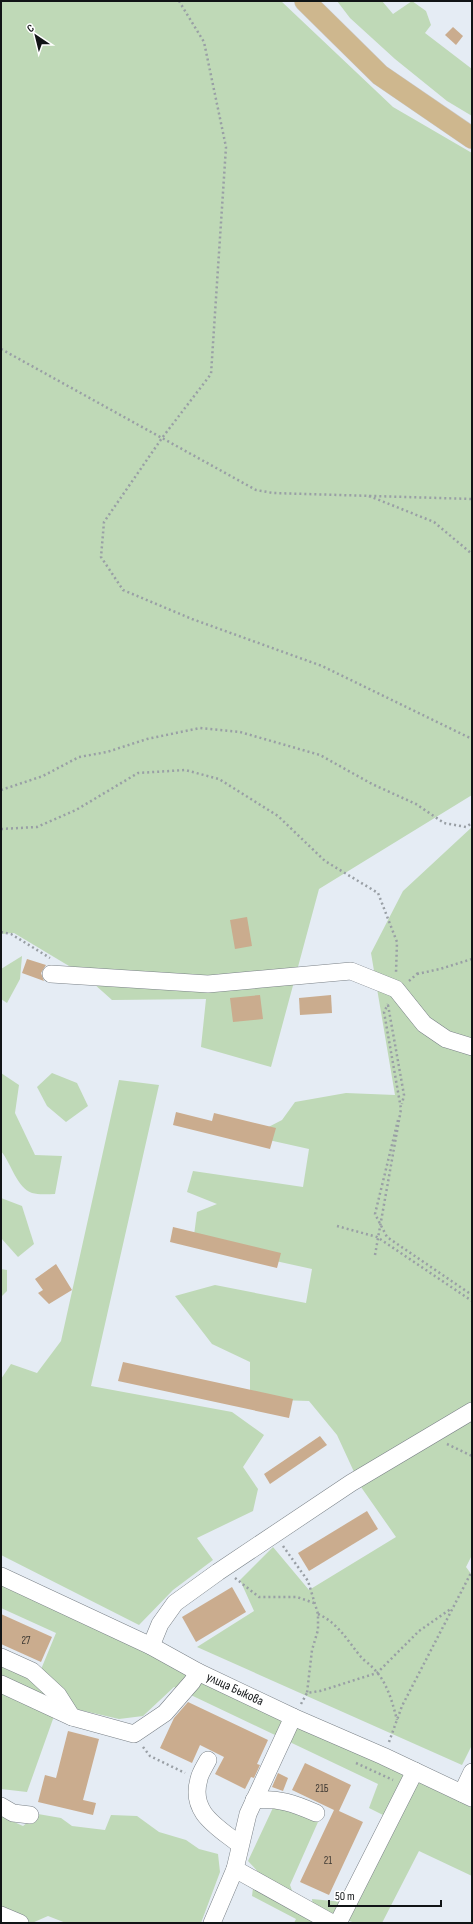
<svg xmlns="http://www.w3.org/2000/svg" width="473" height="1924" viewBox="0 0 473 1924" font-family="'Sofia Sans Condensed',sans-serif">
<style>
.green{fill:#bfd9b7}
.building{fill:#caac8e}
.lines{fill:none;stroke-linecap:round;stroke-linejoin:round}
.minor-casing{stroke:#7a8187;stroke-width:18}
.major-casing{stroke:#cbcbcc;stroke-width:22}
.path{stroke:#999fa5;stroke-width:2.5;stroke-dasharray:2 3;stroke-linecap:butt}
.minor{stroke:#fff;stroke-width:17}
.major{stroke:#ceb78e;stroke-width:21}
.labels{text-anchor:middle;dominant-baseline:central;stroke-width:4;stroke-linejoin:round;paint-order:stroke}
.number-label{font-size:11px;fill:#3f3a34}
.street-label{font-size:13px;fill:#111416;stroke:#fff}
</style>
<rect width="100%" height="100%" fill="#e5ecf4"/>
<g class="green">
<polygon points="1,1 281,1 393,107 472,153 472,795 319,889 271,1067 201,1047 206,999 112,1000 84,975 14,933 1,934"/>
<polygon points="337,1 382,1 393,14 412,1 426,11 431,25 425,33 472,69 472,116 447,101 395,59 350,18"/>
<polygon points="472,827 472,1555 466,1567 472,1575 472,1745 462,1765 197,1647 254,1611 240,1580 273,1547 309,1590 396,1537 361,1487 337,1435 309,1401 250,1399 250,1362 212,1344 175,1296 215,1285 306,1303 312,1269 193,1243 197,1212 217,1204 187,1192 193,1171 303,1187 309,1149 251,1136 282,1120 295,1102 346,1093 395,1095 371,953 403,891"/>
<polygon points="22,956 20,979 7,1003 1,999 1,969"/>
<path d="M1,1073l18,12 -4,28 20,42 27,1 -7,38c-7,0 -16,1 -23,-1 -15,-5 -21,-30 -31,-42z"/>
<polygon points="52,1073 77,1083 88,1106 66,1122 47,1106 37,1087"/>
<polygon points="119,1080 159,1085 91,1386 232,1412 264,1435 243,1467 258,1489 253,1511 197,1538 213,1560 173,1590 139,1625 1,1555 1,1379 11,1364 37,1373 61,1341"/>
<polygon points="1,1198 22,1206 34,1244 18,1257 1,1238"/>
<polygon points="1,1269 7,1270 7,1291 1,1297"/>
<polygon points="1,1585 472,1806 472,1876 419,1851 382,1923 355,1923 313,1908 312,1899 343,1902 383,1815 369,1808 378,1784 174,1687 143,1716 119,1719 58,1705 27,1792 1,1789 1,1665 37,1679 56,1633 1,1608"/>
<polygon points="278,1797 322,1813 290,1885 301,1914 328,1923 294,1923 296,1919 252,1896 253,1888 279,1894 248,1861"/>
<polygon points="1,1808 5,1818 23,1826 38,1814 61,1818 72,1826 105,1830 111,1815 137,1816 159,1832 186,1840 199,1849 218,1854 220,1872 201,1923 66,1923 48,1916 32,1923 1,1912"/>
</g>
<g class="building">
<polygon points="453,27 463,36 456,45 445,35"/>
<polygon points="247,917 252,946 235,949 230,920"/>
<polygon points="27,959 46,965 41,973 44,981 22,973"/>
<polygon points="260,995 263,1019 233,1022 230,998"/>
<polygon points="331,995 332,1013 300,1015 299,998"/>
<polygon points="176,1112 212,1121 214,1113 276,1128 270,1149 173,1125"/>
<polygon points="173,1227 281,1253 277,1268 170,1242"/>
<polygon points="56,1264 72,1290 49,1304 38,1293 43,1290 35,1279"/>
<polygon points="123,1362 293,1399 289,1418 118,1381"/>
<polygon points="320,1436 327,1445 270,1484 264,1474"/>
<polygon points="367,1511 378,1529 309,1571 298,1553"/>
<polygon points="232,1587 246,1612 196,1642 182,1617"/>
<polygon points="1,1614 52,1637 41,1662 1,1644"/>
<polygon points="188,1702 268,1740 257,1764 260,1765 254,1778 251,1777 245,1789 215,1774 224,1757 200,1745 192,1763 160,1748 174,1718"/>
<polygon points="68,1731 99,1739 83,1800 96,1803 93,1815 38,1802 45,1775 56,1778"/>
<polygon points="305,1763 351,1785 339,1811 363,1822 329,1895 300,1882 334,1810 292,1790"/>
<polygon points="278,1773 288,1778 283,1791 272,1787"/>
</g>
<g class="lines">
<defs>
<g id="minor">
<polyline points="51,974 208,984 351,971 396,989 424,1024 446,1039 472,1047"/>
<polyline points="1,1576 151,1646 198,1672 293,1717 383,1756 472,1798"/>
<polyline points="151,1646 160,1624 175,1603 218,1572 351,1483 472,1411"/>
<polyline points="1,1657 32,1671 58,1695 72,1717"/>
<polyline points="1,1684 72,1717 134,1734 165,1713 192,1682 198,1672"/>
<path d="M208,1760c-3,6 -8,13 -9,19 -10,34 19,48 41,66"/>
<polyline points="462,1793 472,1772"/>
<path d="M254,1800c25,-2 39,3 62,13"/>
<polyline points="1,1806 13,1813 30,1815"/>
<polyline points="235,1869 332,1923"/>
<polyline points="1,1915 20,1923"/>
<polyline points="212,1923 235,1869 248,1814 293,1717"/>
<polyline points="338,1923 415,1771"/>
</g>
<polyline id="major" points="305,1 380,75 472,138"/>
</defs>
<use href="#minor" class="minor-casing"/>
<use href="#major" class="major-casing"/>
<g class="path">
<polyline points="179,1 204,42 226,147 211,374 162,438 104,522 101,557 123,590 192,619 322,666 472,739"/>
<polyline points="1,349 256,490 273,493 472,499"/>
<polyline points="369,496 434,522 472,554"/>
<polyline points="1,790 43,776 79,757 107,752 147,739 200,728 240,732 320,755 372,784 416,804 444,823 466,827 472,823"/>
<polyline points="1,829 37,827 76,810 138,773 185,770 219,779 278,816 325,861 378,893 397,942 396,973"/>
<polyline points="1,932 11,934 50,958"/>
<polyline points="417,974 440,969 472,959"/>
<polyline points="409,981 418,973"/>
<polyline points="388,1005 404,1095 402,1104"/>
<polyline points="398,1120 375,1214 387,1237 472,1295"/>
<polyline points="337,1226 377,1237 472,1301"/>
<polyline points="375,1255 401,1109 384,1012 388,1004"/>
<polyline points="447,1444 472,1456"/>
<polyline points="283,1546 308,1581 318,1614 318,1630 312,1650 307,1693"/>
<polyline points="235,1578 259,1597 297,1597 314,1603"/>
<path d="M318,1614c20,9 29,26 43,43 3,4 8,6 11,10 15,14 20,34 25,53"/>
<polyline points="301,1704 307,1693 320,1691 377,1673 419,1631 452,1608"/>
<polyline points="389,1742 402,1706 472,1571"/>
<polyline points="143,1747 150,1756 185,1773"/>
<polyline points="356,1763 393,1780"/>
</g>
<use href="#minor" class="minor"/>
<use href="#major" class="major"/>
</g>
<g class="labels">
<g class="number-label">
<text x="26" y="1640">27</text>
<text x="322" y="1788">21Б</text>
<text x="328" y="1860">21</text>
</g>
<g class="street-label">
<text transform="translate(235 1689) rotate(25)">улица Быкова</text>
</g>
</g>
<rect width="473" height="1924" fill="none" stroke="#111416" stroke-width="4"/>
<g transform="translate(36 36) rotate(325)" stroke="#ffffff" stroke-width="3" paint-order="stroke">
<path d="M0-3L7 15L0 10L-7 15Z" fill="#111416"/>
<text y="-6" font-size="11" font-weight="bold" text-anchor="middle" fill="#111416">С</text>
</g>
<path d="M329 1900v6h112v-6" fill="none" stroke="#111416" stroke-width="2"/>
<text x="335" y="1900" font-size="12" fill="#111416" stroke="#ffffff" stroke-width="3" paint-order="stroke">50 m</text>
</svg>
